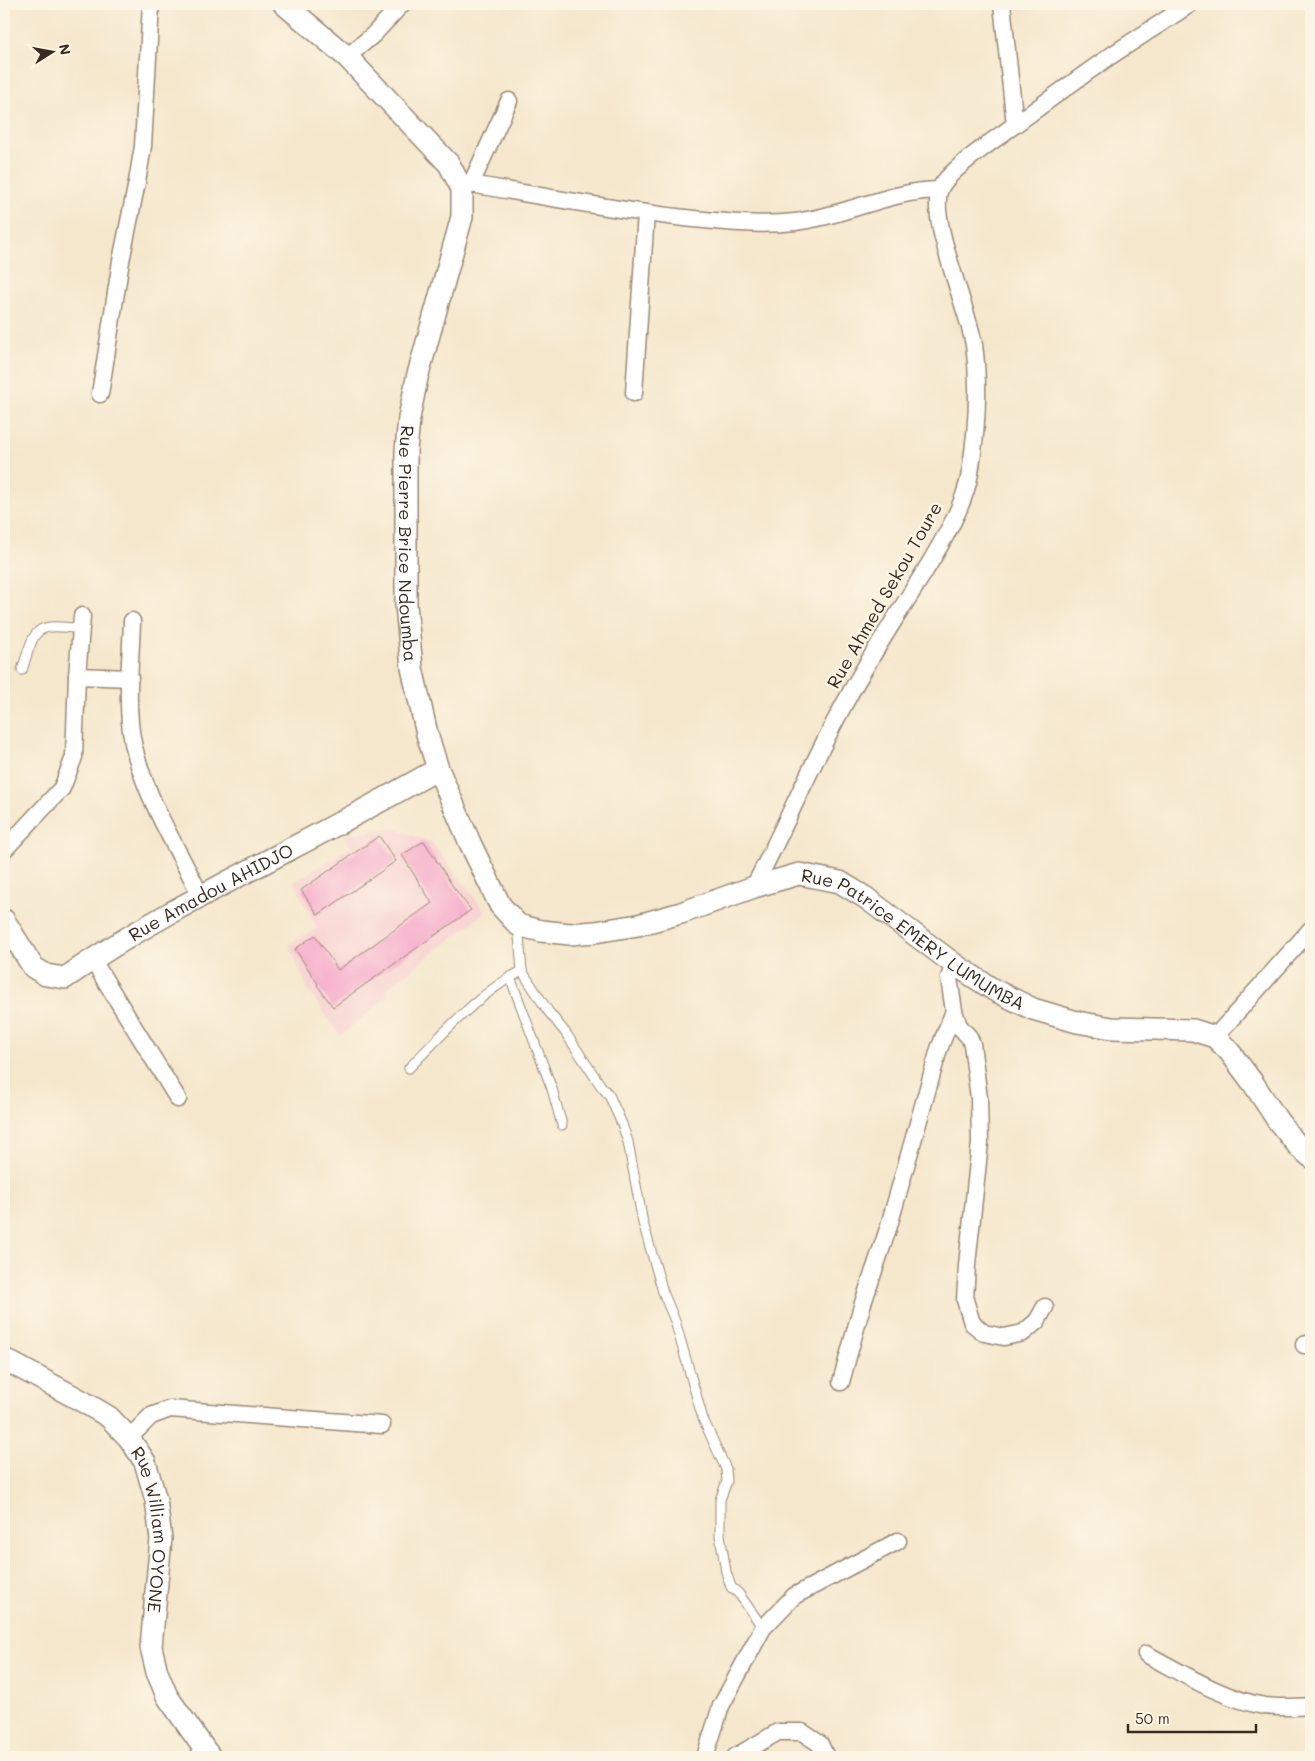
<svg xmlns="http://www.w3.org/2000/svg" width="1315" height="1761" viewBox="0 0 1315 1761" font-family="Mali,sans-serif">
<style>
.built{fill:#f7cfd0}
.building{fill:#f5a4c9}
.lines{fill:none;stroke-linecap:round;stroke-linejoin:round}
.service-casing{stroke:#988875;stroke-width:11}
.minor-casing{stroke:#988875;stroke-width:19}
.tertiary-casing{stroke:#988875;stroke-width:24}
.service{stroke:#fff;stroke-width:9}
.minor{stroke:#fff;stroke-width:16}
.tertiary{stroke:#fff;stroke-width:21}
.labels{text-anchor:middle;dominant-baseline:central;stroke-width:5;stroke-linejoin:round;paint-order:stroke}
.street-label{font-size:18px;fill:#3b2a1e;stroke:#fcf5e5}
</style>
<rect width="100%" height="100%" fill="#fcf5e5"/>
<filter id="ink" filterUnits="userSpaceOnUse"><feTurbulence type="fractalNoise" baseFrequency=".02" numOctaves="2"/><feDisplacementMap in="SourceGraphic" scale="10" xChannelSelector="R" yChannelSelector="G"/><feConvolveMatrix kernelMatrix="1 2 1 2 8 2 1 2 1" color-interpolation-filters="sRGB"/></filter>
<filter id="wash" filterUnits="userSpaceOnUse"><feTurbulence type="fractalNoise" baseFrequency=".0096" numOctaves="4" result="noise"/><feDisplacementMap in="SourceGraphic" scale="20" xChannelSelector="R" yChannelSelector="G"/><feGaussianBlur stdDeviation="1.12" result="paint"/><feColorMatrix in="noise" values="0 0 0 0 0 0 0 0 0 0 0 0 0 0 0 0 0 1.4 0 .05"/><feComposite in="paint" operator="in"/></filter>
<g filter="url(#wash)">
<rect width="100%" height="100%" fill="#f5e7cc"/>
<polygon class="built" points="392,828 431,842 486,912 386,989 389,995 340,1036 308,989 289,944 317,929 294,882 350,848 345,835"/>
<g id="blocks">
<g class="building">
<polygon points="379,836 396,861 318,915 301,890"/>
<polygon points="424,841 454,888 471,910 333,1007 317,985 318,984 295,949 315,935 338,970 432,903 402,855"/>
</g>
</g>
</g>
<g filter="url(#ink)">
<use href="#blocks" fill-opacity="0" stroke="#988875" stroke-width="1"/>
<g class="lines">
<defs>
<g id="service">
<path d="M22,670c14,-43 11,-47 59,-41"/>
<polyline points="518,925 522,971 548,1011 565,1032 601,1086 609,1095 622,1124 628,1142 643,1223 663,1292 675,1321 703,1419 726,1469 727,1481 720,1500 720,1535 726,1572 731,1587 739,1594 763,1628"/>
<polyline points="510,977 552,1089 562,1125"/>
<path d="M409,1068c35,-35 69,-75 113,-97"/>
</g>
<g id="minor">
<polyline points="1002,4 1015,125"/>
<polyline points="347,57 373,35 402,4"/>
<polyline points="471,184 509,101"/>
<path d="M462,189l9,-5c71,12 143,26 214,34 36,4 74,8 110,4 51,-6 92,-31 144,-32"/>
<polyline points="634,393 646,213"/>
<polyline points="100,394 121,261 137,182 143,146 151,4"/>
<path d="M132,621c-1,38 -7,84 1,122 11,52 44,105 68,153"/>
<polyline points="77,676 130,678"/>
<polyline points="4,850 62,788 74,757 77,676 82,616"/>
<path d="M754,887c32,-62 59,-127 93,-188 25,-46 54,-89 81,-133 16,-27 37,-62 42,-93 7,-43 10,-85 4,-128 -6,-37 -46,-127 -34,-156 8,-19 56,-50 73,-63 32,-23 64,-47 96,-69 27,-18 54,-35 81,-53"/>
<polyline points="92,959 178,1099"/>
<polyline points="954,1011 959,1026 969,1037 972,1044 979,1098 980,1143 967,1265 965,1300 972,1323 984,1333 1004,1337 1023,1333 1037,1321 1045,1307"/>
<polyline points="1215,1037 1311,929"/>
<polyline points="1304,1345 1311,1343"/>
<polyline points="841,1382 862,1306 888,1229 939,1049 954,1011 949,978 954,964"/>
<polyline points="129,1438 151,1416 170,1409 382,1425"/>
<path d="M1146,1654c36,19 79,46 119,52 16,2 31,1 46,0"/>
<polyline points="705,1757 721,1706 763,1628 794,1596 898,1541"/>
<polyline points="735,1757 778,1732 802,1732 820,1744 826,1757"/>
</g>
<g id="tertiary">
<path id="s1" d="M284,4l63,53 102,107 13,25v28l-45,161 -8,40 -3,33v154l6,63 15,66 11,35 32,74 30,62 18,20 23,6 29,3 25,-2 43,-7 43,-12 73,-26 45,-13 41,8 26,16 88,66 40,26 39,19 44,13 35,6 81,2 22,7 14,14 24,32 25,38 21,26 12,10"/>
<path id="s2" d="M4,920l29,47 13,8 19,3c66,-46 137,-83 208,-120 56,-29 110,-58 165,-89"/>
<path id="s3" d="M4,1359l78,42 27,16 20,21 16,24 11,38 5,39 -10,108 6,25 10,24 43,61"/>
</g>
</defs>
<use href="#service" class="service-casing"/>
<use href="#minor" class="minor-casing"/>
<use href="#tertiary" class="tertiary-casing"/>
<use href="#service" class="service"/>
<use href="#minor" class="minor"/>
<use href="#tertiary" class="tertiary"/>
</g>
</g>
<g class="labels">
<g class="street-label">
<text stroke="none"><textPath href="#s1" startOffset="620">Rue Pierre Brice Ndoumba</textPath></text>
<text transform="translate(884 595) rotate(-60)">Rue Ahmed Sekou Toure</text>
<text stroke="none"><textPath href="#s2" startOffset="259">Rue Amadou AHIDJO</textPath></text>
<text stroke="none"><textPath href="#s1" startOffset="1449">Rue Patrice EMERY LUMUMBA</textPath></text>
<text stroke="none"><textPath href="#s3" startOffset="246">Rue William OYONE</textPath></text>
</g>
</g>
<rect width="1315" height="1761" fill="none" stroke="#fcf5e5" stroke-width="20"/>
<g transform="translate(52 52) rotate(79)" stroke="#fcf5e5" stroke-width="4" paint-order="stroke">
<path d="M0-4L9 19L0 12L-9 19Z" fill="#3b2a1e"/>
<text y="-8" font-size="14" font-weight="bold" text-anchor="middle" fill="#3b2a1e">N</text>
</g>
<path d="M1128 1724v8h128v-8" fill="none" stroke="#3b2a1e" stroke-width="2.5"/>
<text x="1135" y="1724" font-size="15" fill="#3b2a1e" stroke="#fcf5e5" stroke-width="4" paint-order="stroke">50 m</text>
</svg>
